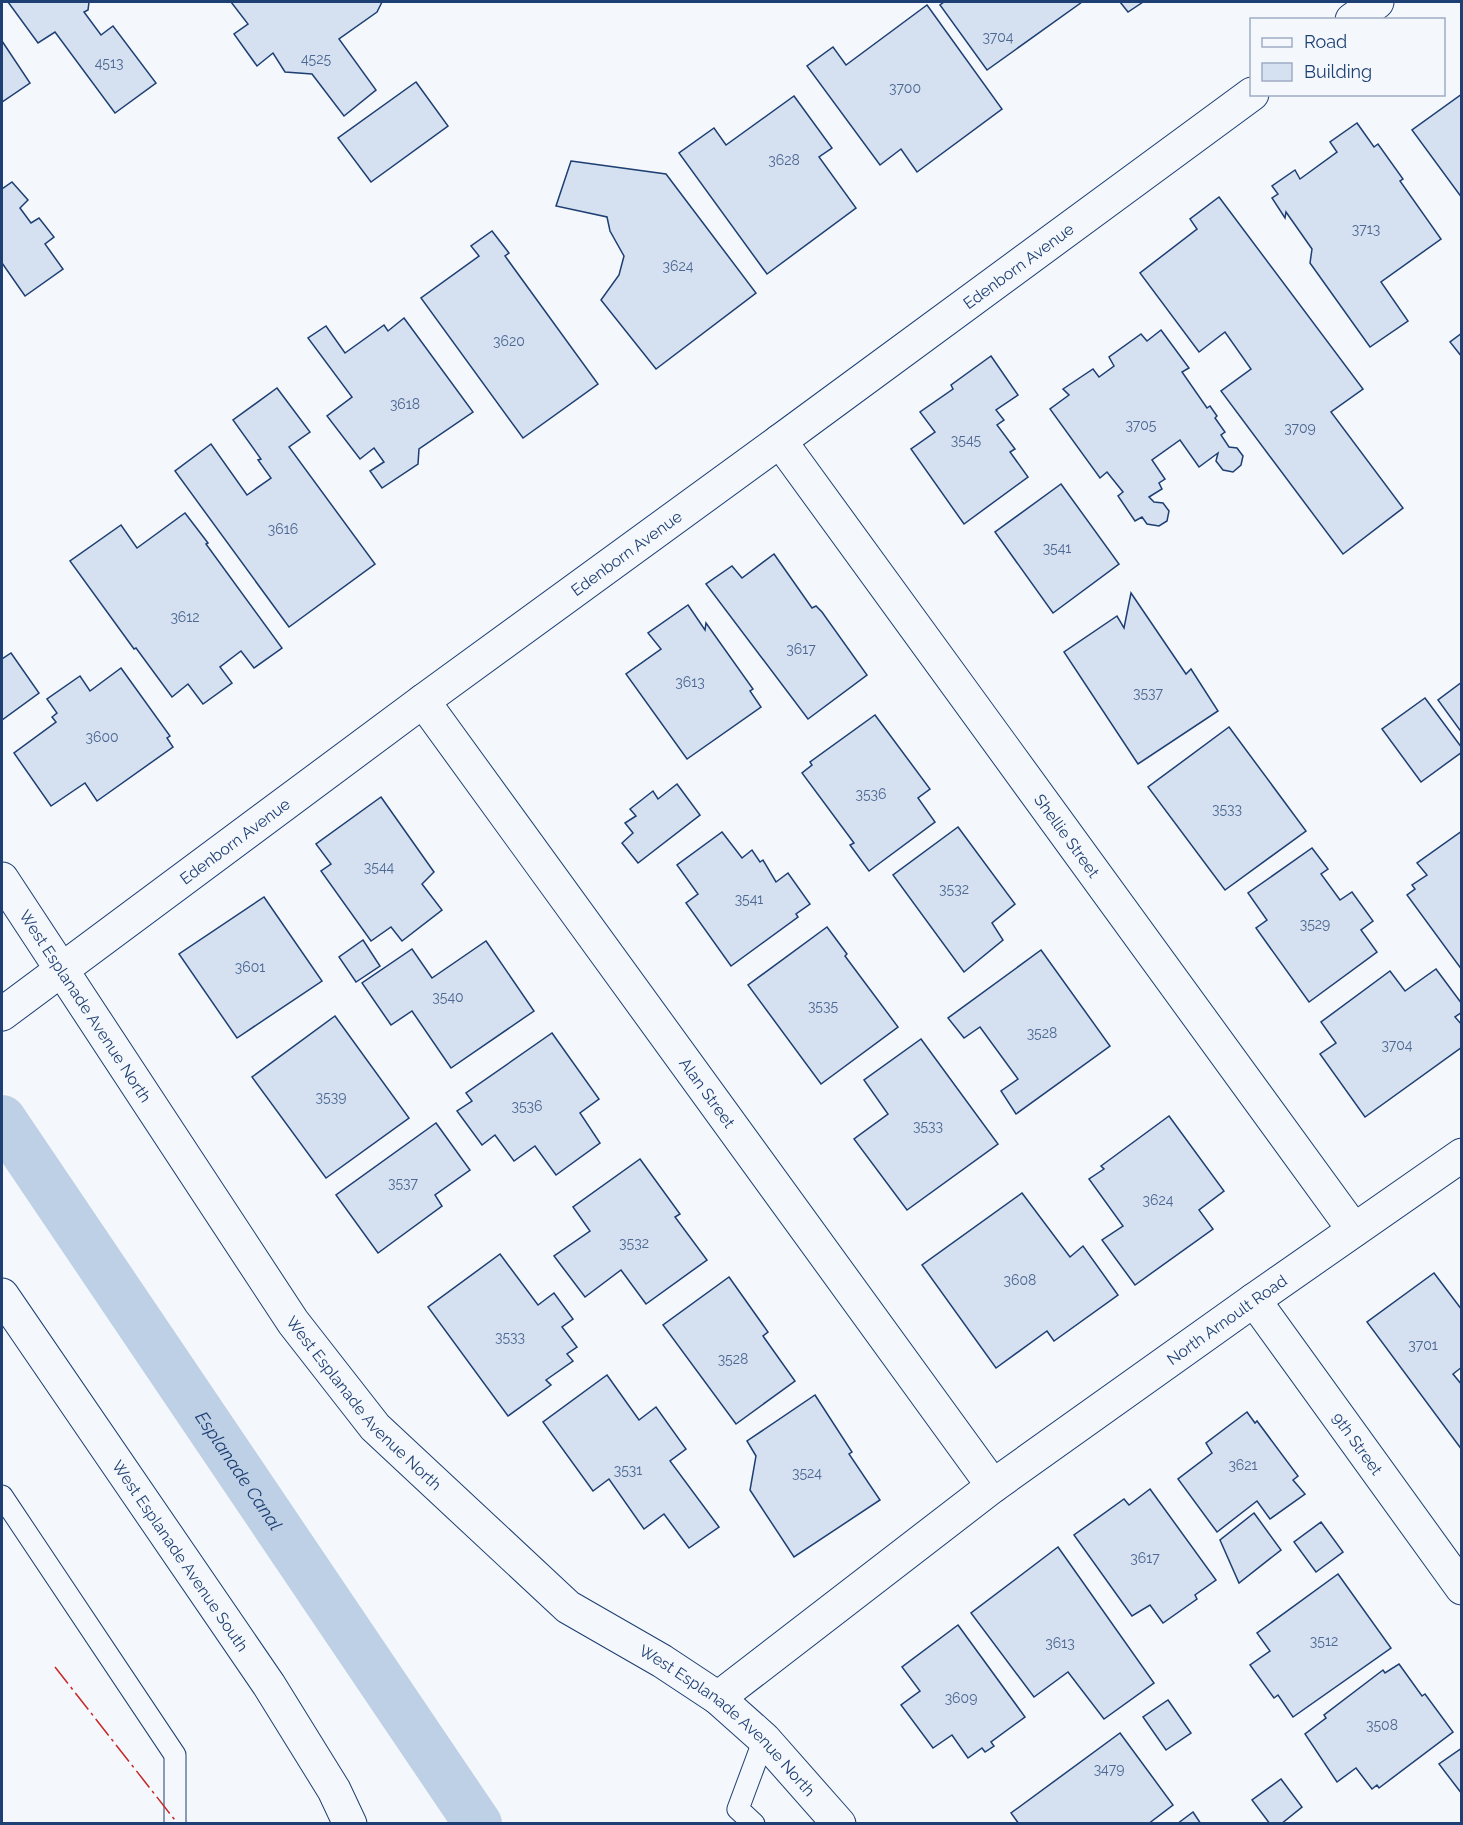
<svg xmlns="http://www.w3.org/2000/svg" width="1463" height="1825" viewBox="0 0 1463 1825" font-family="Raleway,sans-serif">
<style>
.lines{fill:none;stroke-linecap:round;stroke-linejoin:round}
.canal{stroke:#bed0e5;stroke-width:48}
.building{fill:#d5e0f0;stroke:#1d3f73;stroke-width:1.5}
.lane-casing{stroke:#1d3f73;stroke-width:23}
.street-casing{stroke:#1d3f73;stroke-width:35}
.secondary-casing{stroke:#1d3f73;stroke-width:35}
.lane{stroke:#f4f7fb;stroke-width:21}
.street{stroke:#f4f7fb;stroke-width:33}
.secondary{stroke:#f4f7fb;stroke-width:33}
.power{stroke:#c62828;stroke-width:1.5;stroke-dasharray:21 4.5 3 4.5;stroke-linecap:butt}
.labels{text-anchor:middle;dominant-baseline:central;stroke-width:4.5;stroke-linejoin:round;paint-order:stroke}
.number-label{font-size:14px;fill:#4b6792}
.street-label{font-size:16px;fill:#1d3f73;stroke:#f4f7fb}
.water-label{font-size:18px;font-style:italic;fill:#1d3f73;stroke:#f4f7fb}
</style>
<rect width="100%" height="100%" fill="#f4f7fb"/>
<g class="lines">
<path class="canal" id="s1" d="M2,1119l476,705"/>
</g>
<g class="building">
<polygon points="8,2 89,2 88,10 84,12 101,35 113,26 156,83 115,113 55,32 38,43"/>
<polygon points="231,2 382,2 377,12 339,39 376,90 344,116 312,74 285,72 273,53 257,66 234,34 248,24"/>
<polygon points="944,2 1082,2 987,70 940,5"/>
<polygon points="1120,2 1143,2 1128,12"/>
<polygon points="927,5 1002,109 917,172 901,149 880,165 807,66 833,47 846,65"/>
<polygon points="2,41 30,83 2,102"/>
<polygon points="416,82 448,126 371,182 338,138"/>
<polygon points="1462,94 1462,198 1412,130"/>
<polygon points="794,96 832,148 819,157 856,208 767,274 679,153 714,128 726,145"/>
<polygon points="1357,123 1374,147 1378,144 1403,179 1400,181 1441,239 1381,282 1408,321 1370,347 1310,263 1312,249 1286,212 1285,218 1272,198 1278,194 1272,186 1295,170 1300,179 1337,152 1330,142"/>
<polygon points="571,161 666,174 756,293 656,369 601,300 619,275 624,256 610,231 607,217 556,206"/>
<polygon points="12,182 28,200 20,208 31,223 39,218 54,237 45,244 63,269 25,296 2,263 2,189"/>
<polygon points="1219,197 1363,389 1331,412 1403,508 1343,554 1221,391 1251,369 1225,332 1199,352 1140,273 1197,229 1190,219"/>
<polygon points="492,231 509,253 505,256 598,384 523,438 421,298 479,256 471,246"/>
<polygon points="404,318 473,412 419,449 418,464 382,488 370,471 384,462 374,448 360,459 327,416 352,397 308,338 326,326 345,353 384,325 388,331"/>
<polygon points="1161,330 1189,368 1182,372 1207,408 1210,406 1217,416 1215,418 1225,432 1221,435 1229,447 1237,448 1243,456 1241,465 1233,472 1223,470 1216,461 1218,453 1199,467 1180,440 1152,460 1165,479 1159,483 1162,489 1149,497 1154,502 1163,503 1169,511 1167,521 1159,526 1147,524 1142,517 1135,521 1118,496 1123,492 1107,472 1100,478 1050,409 1069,395 1063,389 1093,369 1099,377 1114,366 1109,357 1141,334 1147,341"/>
<polygon points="1462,333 1462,357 1450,342"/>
<polygon points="991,356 1018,395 996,410 1004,420 997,425 1015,449 1010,452 1028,477 964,524 911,449 935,432 920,412 953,389 951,385"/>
<polygon points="277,388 310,432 289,447 375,564 289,627 175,471 211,444 247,495 271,478 258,460 261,459 233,420"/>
<polygon points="1061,484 1119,564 1053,613 995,532"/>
<polygon points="185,513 208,543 206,544 282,648 254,668 241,651 220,667 232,683 203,704 188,684 172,697 136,648 134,649 70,561 121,525 137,548"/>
<polygon points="774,554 812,608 816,606 822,612 867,675 808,719 706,584 732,566 742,578"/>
<polygon points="1131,593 1186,674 1191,669 1218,711 1138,764 1064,652 1117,616 1124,628"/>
<polygon points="688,605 705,630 706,623 753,689 750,691 761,707 687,759 626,674 661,649 648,633"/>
<polygon points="11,653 39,693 2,720 2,659"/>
<polygon points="121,668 170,736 167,738 173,747 97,801 85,783 51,806 14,753 56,722 52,717 57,713 47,699 80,676 90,691"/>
<polygon points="1462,682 1462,733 1438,700"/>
<polygon points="1425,698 1462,748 1462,752 1421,782 1382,729"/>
<polygon points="875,715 930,789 918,798 935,822 869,871 850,845 854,843 802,773 812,765 810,762"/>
<polygon points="1229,727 1306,831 1225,890 1148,787"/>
<polygon points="677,784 700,815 638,863 622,843 633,833 625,823 636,816 630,809 653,791 658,799"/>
<polygon points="381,797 434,872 422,884 442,910 402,941 391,927 371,941 321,871 331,864 316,844"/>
<polygon points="958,827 1015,904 992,923 1003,940 964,972 893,875"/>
<polygon points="1462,831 1462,970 1407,895 1415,889 1412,885 1427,875 1417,863"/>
<polygon points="722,832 742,858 752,850 760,862 763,860 776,882 788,873 810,904 796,914 798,917 731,966 686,903 698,894 677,865"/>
<polygon points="1312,848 1328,869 1321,874 1340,900 1352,892 1373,921 1361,930 1377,952 1309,1002 1256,928 1267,920 1248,893"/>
<polygon points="264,897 322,981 237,1038 179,954"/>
<polygon points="827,927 847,954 845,956 898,1027 821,1084 748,985"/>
<polygon points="363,940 380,966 356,982 339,957"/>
<polygon points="486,941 534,1011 451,1068 412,1011 391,1025 362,983 412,949 432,978"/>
<polygon points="1041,950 1110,1046 1016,1114 1001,1091 1018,1079 980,1027 964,1038 948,1018"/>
<polygon points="1436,969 1462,1004 1462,1012 1455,1017 1462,1025 1462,1047 1365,1117 1320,1054 1336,1043 1321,1022 1390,971 1405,991"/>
<polygon points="335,1016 409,1118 326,1178 252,1077"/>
<polygon points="552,1033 599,1099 580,1113 600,1143 556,1175 535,1146 514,1161 495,1135 482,1145 457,1111 472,1101 466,1093"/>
<polygon points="921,1039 998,1144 907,1210 854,1139 888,1114 864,1080"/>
<polygon points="1169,1116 1224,1191 1199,1210 1213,1229 1135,1285 1102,1240 1123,1226 1089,1179 1104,1169 1101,1166"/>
<polygon points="436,1123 470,1170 435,1195 442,1206 378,1253 336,1195"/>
<polygon points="640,1159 680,1214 675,1217 707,1260 646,1304 621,1270 585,1297 554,1256 590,1231 573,1207"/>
<polygon points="1022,1193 1070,1257 1083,1246 1118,1295 1054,1341 1047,1331 996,1368 922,1265"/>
<polygon points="500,1254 538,1305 554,1293 573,1319 562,1327 577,1347 567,1354 573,1361 546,1380 551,1385 508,1416 428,1307"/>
<polygon points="1434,1273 1462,1310 1462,1367 1453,1374 1462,1385 1462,1450 1367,1322"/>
<polygon points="729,1277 768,1332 763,1336 795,1381 736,1424 663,1325"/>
<polygon points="607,1375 639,1420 656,1407 686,1449 670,1461 719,1527 689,1548 664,1514 644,1529 609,1479 593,1491 543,1422"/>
<polygon points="815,1395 852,1452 849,1454 880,1500 794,1557 750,1490 756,1456 747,1441"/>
<polygon points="1247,1412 1255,1423 1257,1421 1298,1476 1293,1480 1305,1494 1270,1519 1257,1501 1217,1532 1178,1479 1212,1453 1206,1443"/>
<polygon points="1150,1489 1216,1580 1195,1595 1197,1599 1163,1623 1150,1605 1132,1616 1074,1535 1124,1499 1129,1505"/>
<polygon points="1254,1513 1281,1550 1239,1583 1220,1540"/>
<polygon points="1321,1522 1343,1552 1316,1572 1294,1542"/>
<polygon points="1058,1547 1154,1683 1104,1719 1068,1672 1034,1697 971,1613"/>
<polygon points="1338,1574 1391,1648 1293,1717 1278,1695 1274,1698 1250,1665 1270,1651 1257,1633"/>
<polygon points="958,1625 1025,1717 991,1742 994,1746 985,1752 982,1748 968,1758 952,1735 933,1748 901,1705 920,1691 902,1667"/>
<polygon points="1399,1664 1422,1696 1425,1694 1453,1732 1379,1788 1377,1785 1372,1789 1356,1768 1337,1782 1305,1734 1326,1718 1324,1715 1383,1670 1385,1673"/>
<polygon points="1168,1700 1191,1733 1166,1750 1143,1717"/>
<polygon points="1120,1733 1173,1805 1148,1824 1019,1824 1011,1813"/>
<polygon points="1462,1748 1462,1794 1439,1764"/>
<polygon points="1281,1779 1302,1807 1281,1824 1270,1824 1252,1800"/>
<polygon points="1193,1812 1201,1824 1177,1824"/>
</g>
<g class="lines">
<defs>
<g id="lane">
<polyline points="2,1496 175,1755 175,1824"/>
<polyline points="754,1824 738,1809 764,1739"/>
</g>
<g id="street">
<polyline points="1352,20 1377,2"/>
<path id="s2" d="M780,441l574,789"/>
<path id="s3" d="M423,701l570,785"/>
<path id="s4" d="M2,1014l421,-313 357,-260 472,-347"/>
<path id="s5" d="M1254,1300l208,288"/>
<path id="s6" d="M718,1698l275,-212 261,-186 208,-145"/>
</g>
<g id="secondary">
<path id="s7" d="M2,879l291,443 82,105 193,180 94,54 56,37 46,41 75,85"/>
<path id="s8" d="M2,1295l267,390 65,105 16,34"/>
</g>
</defs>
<use href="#lane" class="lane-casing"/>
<use href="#street" class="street-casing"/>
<use href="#secondary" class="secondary-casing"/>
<use href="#lane" class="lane"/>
<use href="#street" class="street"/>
<use href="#secondary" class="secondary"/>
<polyline class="power" points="55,1667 178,1824"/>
</g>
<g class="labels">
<g class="number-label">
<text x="998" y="37">3704</text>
<text x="316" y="59">4525</text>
<text x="109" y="63">4513</text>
<text x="905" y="88">3700</text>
<text x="784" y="160">3628</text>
<text x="1366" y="229">3713</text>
<text x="678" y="266">3624</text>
<text x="509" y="341">3620</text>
<text x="405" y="404">3618</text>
<text x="1141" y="425">3705</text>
<text x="1300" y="428">3709</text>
<text x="966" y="440">3545</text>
<text x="283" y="529">3616</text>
<text x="1057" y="548">3541</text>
<text x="185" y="617">3612</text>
<text x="801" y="649">3617</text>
<text x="690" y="682">3613</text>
<text x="1148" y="693">3537</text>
<text x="102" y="737">3600</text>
<text x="871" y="794">3536</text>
<text x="1227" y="809">3533</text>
<text x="379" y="867">3544</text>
<text x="954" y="889">3532</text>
<text x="749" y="899">3541</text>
<text x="1315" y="924">3529</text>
<text x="250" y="967">3601</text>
<text x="448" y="997">3540</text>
<text x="823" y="1006">3535</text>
<text x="1042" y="1033">3528</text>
<text x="1397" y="1045">3704</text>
<text x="331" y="1097">3539</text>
<text x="527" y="1106">3536</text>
<text x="928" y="1126">3533</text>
<text x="403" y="1183">3537</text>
<text x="1158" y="1200">3624</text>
<text x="634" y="1243">3532</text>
<text x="1020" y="1280">3608</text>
<text x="510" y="1337">3533</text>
<text x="1423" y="1345">3701</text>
<text x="733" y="1359">3528</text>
<text x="1243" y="1465">3621</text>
<text x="628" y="1470">3531</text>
<text x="807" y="1473">3524</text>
<text x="1145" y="1558">3617</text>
<text x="1324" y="1641">3512</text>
<text x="1060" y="1643">3613</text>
<text x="961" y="1698">3609</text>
<text x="1382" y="1725">3508</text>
<text x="1109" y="1769">3479</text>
</g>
<g class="street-label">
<text stroke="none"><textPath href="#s4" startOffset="1262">Edenborn Avenue</textPath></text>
<text stroke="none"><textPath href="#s4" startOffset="776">Edenborn Avenue</textPath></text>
<text stroke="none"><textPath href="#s2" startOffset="488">Shellie Street</textPath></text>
<text stroke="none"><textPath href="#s4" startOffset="290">Edenborn Avenue</textPath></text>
<text stroke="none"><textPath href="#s7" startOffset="152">West Esplanade Avenue North</textPath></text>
<text stroke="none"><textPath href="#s3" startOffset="484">Alan Street</textPath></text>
<text stroke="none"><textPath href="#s6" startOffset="634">North Arnoult Road</textPath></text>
<text stroke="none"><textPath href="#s7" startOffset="638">West Esplanade Avenue North</textPath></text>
<text stroke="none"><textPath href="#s5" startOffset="177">9th Street</textPath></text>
<text stroke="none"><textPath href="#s8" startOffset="316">West Esplanade Avenue South</textPath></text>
<text stroke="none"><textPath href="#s7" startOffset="1124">West Esplanade Avenue North</textPath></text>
</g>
<g class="water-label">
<text stroke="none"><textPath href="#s1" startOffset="424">Esplanade Canal</textPath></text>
</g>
</g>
<rect width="1463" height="1825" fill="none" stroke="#1d3f73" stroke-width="6"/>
<rect x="1250" y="18" width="195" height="78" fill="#f4f7fb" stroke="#9eadc5" stroke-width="1.5"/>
<rect x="1262" y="38" width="30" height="9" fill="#f4f7fb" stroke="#9eadc5" stroke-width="1.5"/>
<text x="1304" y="48" font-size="18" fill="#1d3f73">Road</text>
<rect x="1262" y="63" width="30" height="18" fill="#d5e0f0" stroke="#9eadc5" stroke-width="1.5"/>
<text x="1304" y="78" font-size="18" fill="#1d3f73">Building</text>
</svg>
